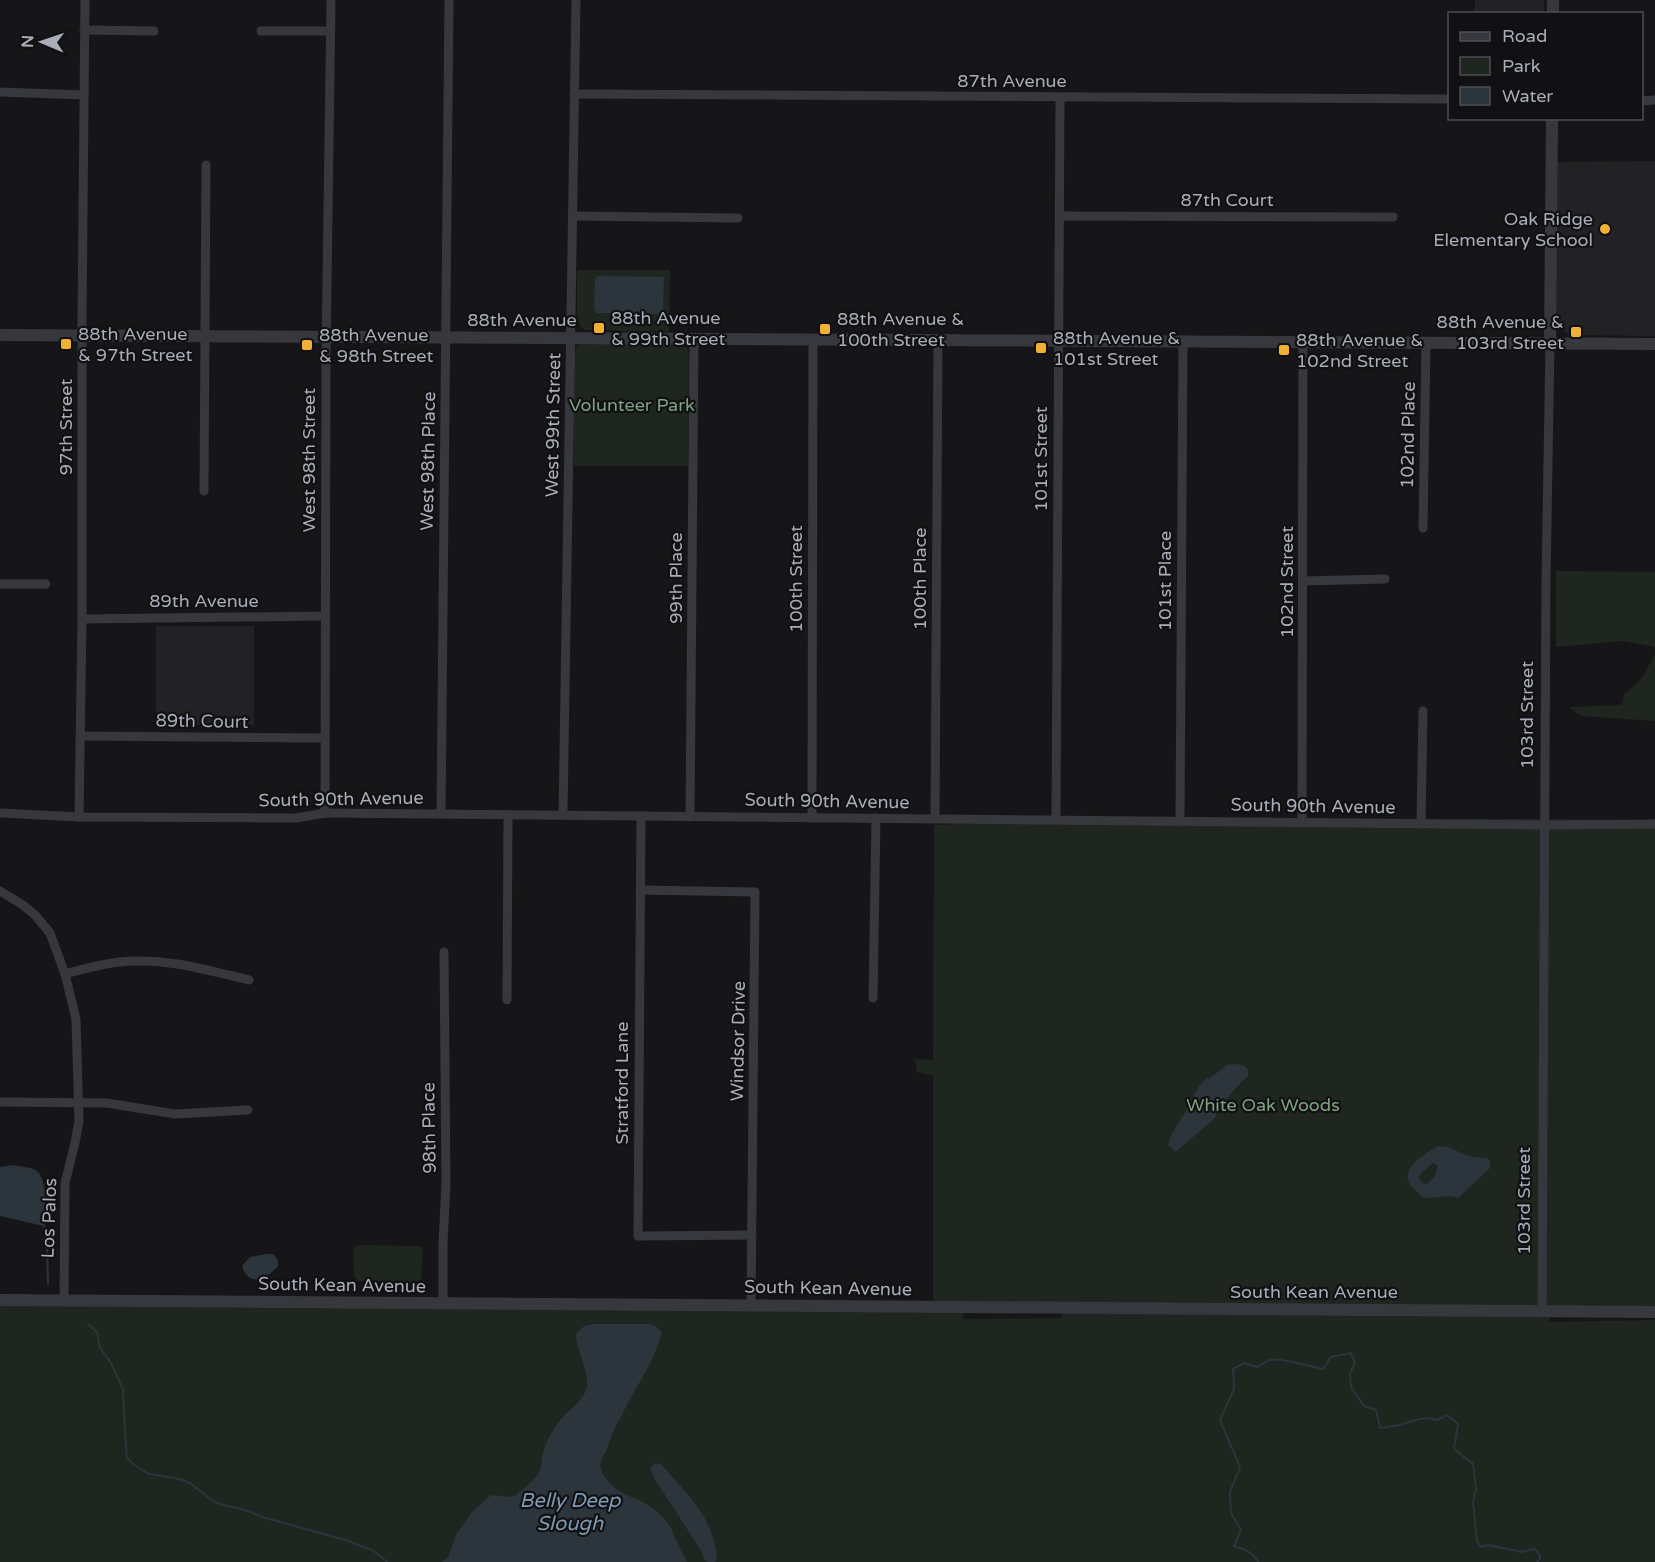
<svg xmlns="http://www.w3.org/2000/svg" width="1655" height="1562" viewBox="0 0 1655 1562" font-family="'Varela Round',sans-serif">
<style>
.built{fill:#222225}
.green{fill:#1e261f;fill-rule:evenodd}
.water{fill:#2c353c;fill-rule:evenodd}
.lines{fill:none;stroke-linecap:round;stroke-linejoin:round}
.stream{stroke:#2c353c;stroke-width:2}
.minor{stroke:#37383d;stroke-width:9}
.tertiary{stroke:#37383d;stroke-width:12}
.poi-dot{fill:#f2b134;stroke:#111113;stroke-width:2}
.labels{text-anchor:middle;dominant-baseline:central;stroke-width:4.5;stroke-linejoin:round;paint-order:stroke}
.street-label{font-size:18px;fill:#a8adb8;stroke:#111113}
.poi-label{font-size:18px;fill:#a8adb8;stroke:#111113;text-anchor:start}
.park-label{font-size:18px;fill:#7fa381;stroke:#111113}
.water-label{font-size:20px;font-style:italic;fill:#7f9bb3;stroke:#111113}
</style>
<rect width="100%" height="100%" fill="#161618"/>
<g class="built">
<rect x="1475" y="0" width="69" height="13"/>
<polygon points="1655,161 1655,336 1569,335 1560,328 1557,322 1555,296 1556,162"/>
<rect x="156" y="626" width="98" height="99"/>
</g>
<g class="green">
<polygon points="577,270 670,270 669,332 586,330 581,327 577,319"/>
<polygon points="674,343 687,348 689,356 688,466 574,466 574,356 577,346 580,344"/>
<polygon points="1556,571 1655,572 1655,647 1623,641 1556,647"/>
<polygon points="1655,654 1655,721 1581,716 1569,707 1622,705 1624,695 1642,678"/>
<path d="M1126,818l421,1 108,2v492h-106v9l106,-2v242h-1655v-262l933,9v-233l-16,-4 -2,-13 18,1 1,-235zM963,1307l99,2v9l-99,1z"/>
<polygon points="357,1245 419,1246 423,1249 421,1280 416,1282 358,1281 354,1276 353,1249"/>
</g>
<g class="water">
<polygon points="597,276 664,277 663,312 658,314 597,313 595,311 594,308 595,280"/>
<path d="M1235,1064l8,1 5,5v6c-13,12 -26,26 -33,42l-38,33h-3l-6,-6c3,-13 11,-22 18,-34 7,-12 9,-23 21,-33l2,1 18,-14z"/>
<path d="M1439,1146l10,1 12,6 11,4 15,1 3,3v7l-32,30 -6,-2 -28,2c-5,-5 -14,-11 -16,-18 -4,-14 20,-29 31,-34zM1433,1163l5,3 -3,10 -8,8 -4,-1 -5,-6 4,-5z"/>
<path d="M14,1165c7,2 19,2 24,7 9,9 7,36 8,49l-2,5 -44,-10v-49z"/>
<path d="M267,1254h6l5,6v6c-10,12 -29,23 -36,0l8,-9z"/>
<path d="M594,1324h55l7,2 6,7c-8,30 -28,56 -41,84 -7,10 -11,23 -15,35 -13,14 -1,29 12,38 8,6 20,9 29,14 10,6 25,20 27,32l13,26h-245l6,-5 8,-22 16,-23 19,-17 20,2 5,-2c6,-6 19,-14 23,-23 3,-7 3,-16 5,-23 4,-11 11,-24 19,-32 9,-10 24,-19 24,-33 1,-18 -11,-33 -11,-50l8,-8z"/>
<path d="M655,1463l6,1c27,32 53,52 56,96l-2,2h-8l-4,-5 -1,-5 -48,-74 -4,-9z"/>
</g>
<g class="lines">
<g class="stream">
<polyline points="44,1226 47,1240 48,1284"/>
<polyline points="88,1324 97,1332 100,1348 111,1363 123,1389 125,1434 127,1458 134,1465 149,1474 180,1479 190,1483 213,1501 223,1505 242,1509 266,1518 349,1541 353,1543 374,1551 387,1562"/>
<path d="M1258,1562c-5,-10 -14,-13 -24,-16l7,-16 -10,-17 -1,-21 10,-25 -20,-47 14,-31 -1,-20 11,-6 13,4c4,-2 9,-6 13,-7 11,-3 40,7 53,9l8,-12 20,-4 4,10 -5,10 1,14 13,19 12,4 4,18c6,-1 14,-2 20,-3 13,-4 22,-9 36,-5l11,-5 11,9 -4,25 19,15 3,25 -3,13 4,39 4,6 7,-2 34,7 13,-3 5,6v4l-3,3"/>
</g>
<g class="minor">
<polyline points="84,30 154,31"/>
<polyline points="261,31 330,31"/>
<polyline points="0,92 84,95"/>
<polyline points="574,94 1450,99"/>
<polyline points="1642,101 1655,100"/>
<polyline points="572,216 738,218"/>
<polyline points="1060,216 1393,217"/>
<polyline points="204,491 206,165"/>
<polyline points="1423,528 1426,343"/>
<polyline points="1303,581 1385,579"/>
<polyline points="0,584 46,584"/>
<polyline points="82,619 325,616"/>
<polyline points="80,736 324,738"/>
<polyline points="0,813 79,817 296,818 325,813 1545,825 1655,824"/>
<polyline points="325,813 326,354 331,0"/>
<polyline points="441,814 449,0"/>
<polyline points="563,815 576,0"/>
<polyline points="641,816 638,1236 752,1235"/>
<polyline points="79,817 82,619 82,318 85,0"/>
<polyline points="690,817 694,339"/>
<polyline points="812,818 813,339"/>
<polyline points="935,819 938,340"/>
<polyline points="1056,820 1060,98"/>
<polyline points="1180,821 1183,342"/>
<polyline points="1302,823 1303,342"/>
<polyline points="1421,824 1423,711"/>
<polyline points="640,890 755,892 751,1305"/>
<polyline points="0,891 23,905 35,915 50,933 65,974 76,1019 79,1121 75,1143 65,1183 64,1300"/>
<path d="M65,974c18,-5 36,-10 55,-12 44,-5 87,8 129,18"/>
<polyline points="873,998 876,818"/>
<polyline points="507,1000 508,815"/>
<polyline points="0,1102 107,1103 175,1114 248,1110"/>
<polyline points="443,1304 443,1243 446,1184 444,952"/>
<polyline points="1542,1312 1546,581 1550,344"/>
</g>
<g class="tertiary">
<polyline points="1553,14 1553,0"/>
<polyline points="0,335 1655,344"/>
<polyline points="1550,344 1552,118"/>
<polyline points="0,1300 1655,1312"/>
</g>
</g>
<g class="poi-dot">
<circle cx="1605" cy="229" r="6"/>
<rect x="593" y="322" width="12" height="12" rx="3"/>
<rect x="819" y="323" width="12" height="12" rx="3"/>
<rect x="1570" y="326" width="12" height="12" rx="3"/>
<rect x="60" y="338" width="12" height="12" rx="3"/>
<rect x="301" y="339" width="12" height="12" rx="3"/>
<rect x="1035" y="342" width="12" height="12" rx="3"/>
<rect x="1278" y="344" width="12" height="12" rx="3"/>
</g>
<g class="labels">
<g class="street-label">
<text x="1012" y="81">87th Avenue</text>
<text x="1227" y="200">87th Court</text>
<text x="522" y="320">88th Avenue</text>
<text transform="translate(553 425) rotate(-89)">West 99th Street</text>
<text transform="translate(66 427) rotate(-90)">97th Street</text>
<text transform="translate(1408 435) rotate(-89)">102nd Place</text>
<text transform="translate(1041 459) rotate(-90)">101st Street</text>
<text transform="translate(309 460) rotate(-90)">West 98th Street</text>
<text transform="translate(428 461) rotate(-89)">West 98th Place</text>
<text transform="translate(676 578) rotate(-90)">99th Place</text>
<text transform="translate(796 579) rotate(-90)">100th Street</text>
<text transform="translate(920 579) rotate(-90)">100th Place</text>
<text transform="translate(1165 581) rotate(-90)">101st Place</text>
<text transform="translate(1287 582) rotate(-90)">102nd Street</text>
<text x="204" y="601">89th Avenue</text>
<text transform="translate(1527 715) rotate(-90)">103rd Street</text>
<text transform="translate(202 721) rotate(1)">89th Court</text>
<text transform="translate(341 799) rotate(-1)">South 90th Avenue</text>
<text transform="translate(827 801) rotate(1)">South 90th Avenue</text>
<text transform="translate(1313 806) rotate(1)">South 90th Avenue</text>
<text transform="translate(738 1041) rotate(-89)">Windsor Drive</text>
<text transform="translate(622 1083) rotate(-90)">Stratford Lane</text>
<text transform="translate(429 1128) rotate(-91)">98th Place</text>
<text transform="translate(1524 1201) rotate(-90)">103rd Street</text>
<text transform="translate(49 1218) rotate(-88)">Los Palos</text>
<text transform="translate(342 1285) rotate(1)">South Kean Avenue</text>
<text transform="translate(828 1288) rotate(1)">South Kean Avenue</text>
<text x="1314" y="1292">South Kean Avenue</text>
</g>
<g class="poi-label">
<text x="1593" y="219" text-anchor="end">Oak Ridge<tspan x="1593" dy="21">Elementary School</tspan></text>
<text x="611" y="318">88th Avenue<tspan x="611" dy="21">&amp; 99th Street</tspan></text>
<text x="837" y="319">88th Avenue &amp;<tspan x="837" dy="21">100th Street</tspan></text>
<text x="1564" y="322" text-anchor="end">88th Avenue &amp;<tspan x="1564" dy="21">103rd Street</tspan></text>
<text x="78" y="334">88th Avenue<tspan x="78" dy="21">&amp; 97th Street</tspan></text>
<text x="319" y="335">88th Avenue<tspan x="319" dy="21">&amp; 98th Street</tspan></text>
<text x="1053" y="338">88th Avenue &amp;<tspan x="1053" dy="21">101st Street</tspan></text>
<text x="1296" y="340">88th Avenue &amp;<tspan x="1296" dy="21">102nd Street</tspan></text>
</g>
<g class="park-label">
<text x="632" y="405">Volunteer Park</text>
<text x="1263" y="1105">White Oak Woods</text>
</g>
<g class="water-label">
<text x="570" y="1501">Belly Deep<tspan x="570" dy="23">Slough</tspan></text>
</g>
</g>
<rect x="1448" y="12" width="195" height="108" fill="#111113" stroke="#4d4f55" stroke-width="1.5"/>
<rect x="1460" y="32" width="30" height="9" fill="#37383d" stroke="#4d4f55" stroke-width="1.5"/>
<text x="1502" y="42" font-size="18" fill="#a8adb8">Road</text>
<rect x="1460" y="57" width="30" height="18" fill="#1e261f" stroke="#4d4f55" stroke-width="1.5"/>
<text x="1502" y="72" font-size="18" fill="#a8adb8">Park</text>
<rect x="1460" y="87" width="30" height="18" fill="#2c353c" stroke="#4d4f55" stroke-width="1.5"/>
<text x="1502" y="102" font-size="18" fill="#a8adb8">Water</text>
<g transform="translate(42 42) rotate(272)" stroke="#111113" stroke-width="4.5" paint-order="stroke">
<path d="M0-4.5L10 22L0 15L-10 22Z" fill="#a8adb8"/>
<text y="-9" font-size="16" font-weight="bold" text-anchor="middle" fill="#a8adb8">N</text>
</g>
</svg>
